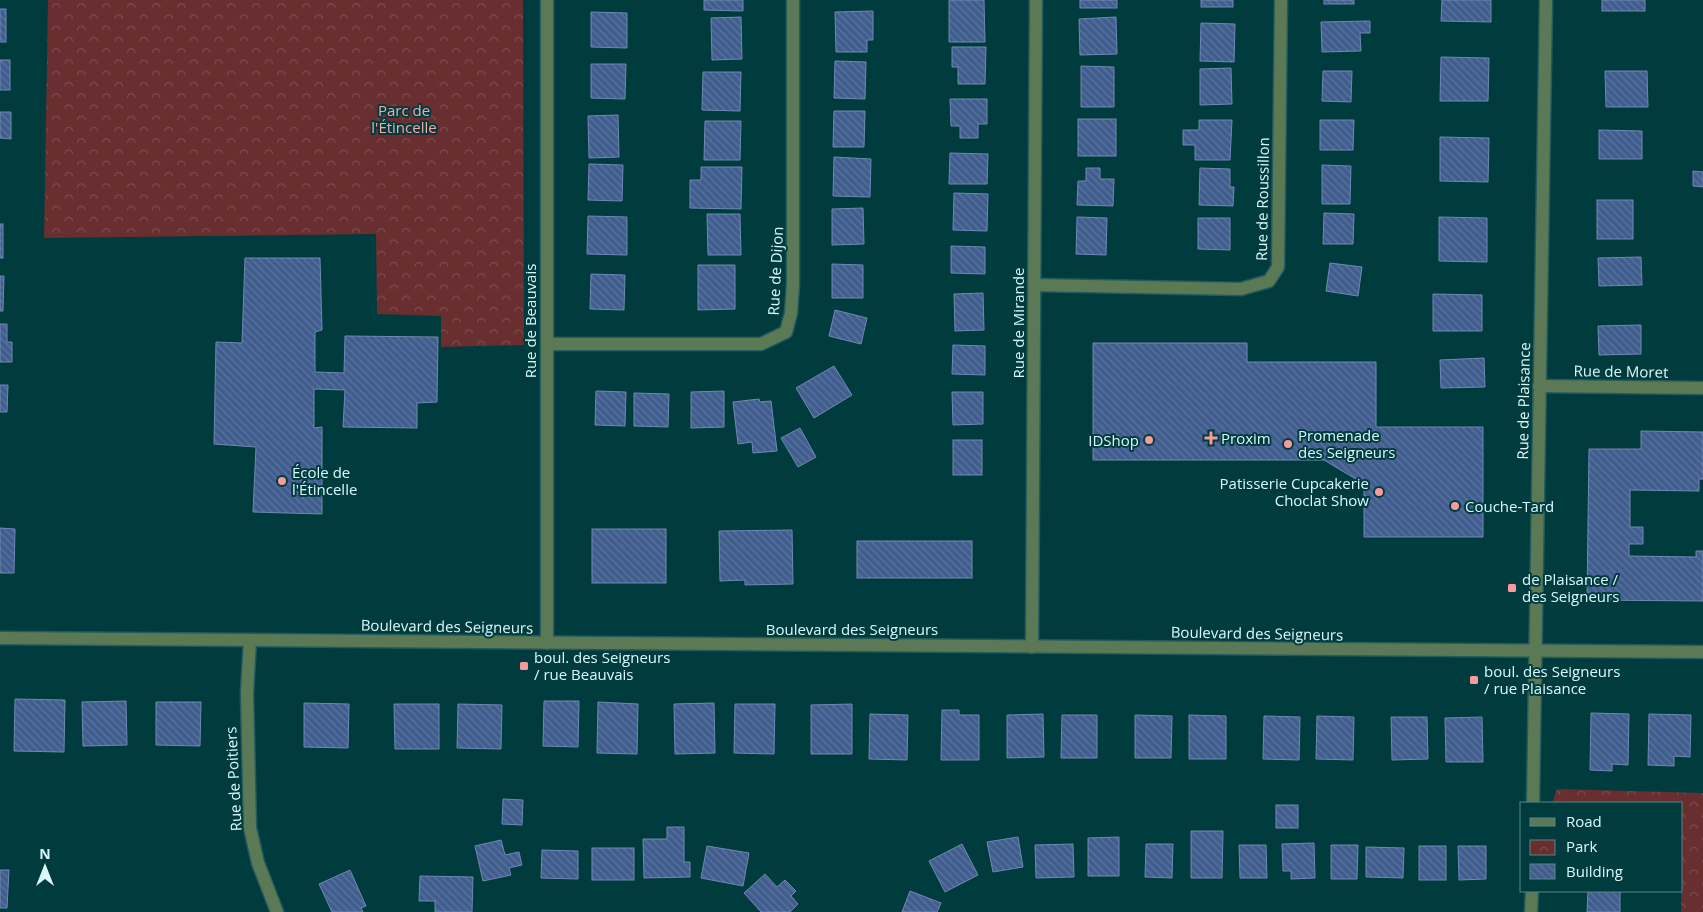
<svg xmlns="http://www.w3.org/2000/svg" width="1703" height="912" viewBox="0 0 1703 912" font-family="'Open Sans',sans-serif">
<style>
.park{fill:url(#park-crowns)}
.building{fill:url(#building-back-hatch);stroke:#7089b2}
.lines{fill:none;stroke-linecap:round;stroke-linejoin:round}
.minor-casing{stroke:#235a5c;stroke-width:15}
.minor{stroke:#5b7955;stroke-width:12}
.poi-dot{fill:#f59b9a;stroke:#003b3e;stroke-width:2}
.labels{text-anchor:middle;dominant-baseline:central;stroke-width:4;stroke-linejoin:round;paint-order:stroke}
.park-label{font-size:15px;fill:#f7a8a7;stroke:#003b3e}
.street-label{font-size:15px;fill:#d9fafb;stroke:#003b3e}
.poi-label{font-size:15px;fill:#d9fafb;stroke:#003b3e;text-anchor:start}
</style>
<defs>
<pattern id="park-crowns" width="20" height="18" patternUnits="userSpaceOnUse" patternTransform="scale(1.25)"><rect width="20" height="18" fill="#682e30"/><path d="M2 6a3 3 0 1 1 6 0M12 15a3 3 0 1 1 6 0" fill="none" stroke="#7d4d4f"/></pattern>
<pattern id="building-back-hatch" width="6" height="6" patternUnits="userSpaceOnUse" patternTransform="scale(1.25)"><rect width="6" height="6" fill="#405d8e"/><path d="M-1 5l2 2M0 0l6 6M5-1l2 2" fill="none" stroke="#5b759f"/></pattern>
</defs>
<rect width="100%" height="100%" fill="#003b3e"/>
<g class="park">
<polygon points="48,0 523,0 524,345 441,347 441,316 377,314 376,234 44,238"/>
<polygon points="1557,789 1703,793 1703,912 1681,912 1682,803 1552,803"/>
</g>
<g class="building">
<polygon points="704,0 743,0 743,11 704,10"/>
<polygon points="949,0 984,0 985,42 949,42"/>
<rect x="1080" y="0" width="37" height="8"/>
<rect x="1201" y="0" width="32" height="7"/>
<rect x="1324" y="0" width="30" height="4"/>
<polygon points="1442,0 1491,0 1491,22 1441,21"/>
<rect x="1602" y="0" width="43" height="11"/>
<rect x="0" y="9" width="6" height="33"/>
<polygon points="873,11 873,40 867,40 867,52 836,52 835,12"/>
<polygon points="591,12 627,13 627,48 591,47"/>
<polygon points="741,17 742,59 712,60 711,18"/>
<polygon points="1116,17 1117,54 1080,55 1079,19"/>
<polygon points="1370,21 1370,33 1360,33 1361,51 1322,52 1321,22"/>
<polygon points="1201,23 1235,24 1234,62 1200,61"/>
<polygon points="952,47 986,47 985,84 958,84 958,67 952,67"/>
<polygon points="1441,57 1489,58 1488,101 1440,101"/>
<rect x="0" y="60" width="10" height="30"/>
<polygon points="835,61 866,62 865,99 834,98"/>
<polygon points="591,64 626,64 625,99 591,98"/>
<polygon points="1081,66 1114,67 1114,107 1081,107"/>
<polygon points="1231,68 1232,104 1200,105 1200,69"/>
<polygon points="1323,71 1352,71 1351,102 1322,101"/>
<polygon points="1605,71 1647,71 1648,107 1606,107"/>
<polygon points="703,72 741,72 740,111 702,110"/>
<polygon points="950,99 987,99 987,124 978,124 978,138 960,138 960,126 951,126"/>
<polygon points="834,111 865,111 864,147 833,147"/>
<polygon points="0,112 11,112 11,139 0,138"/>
<polygon points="618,115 619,157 589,158 588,116"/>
<rect x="1078" y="119" width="38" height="37"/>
<polygon points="1199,120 1232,120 1230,160 1195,160 1195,145 1183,145 1183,130 1199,130"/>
<polygon points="1320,120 1354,120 1353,150 1320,150"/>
<polygon points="705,121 741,121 740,160 704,160"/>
<polygon points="1599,130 1642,131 1642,159 1599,159"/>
<polygon points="1440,137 1489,138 1488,182 1440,181"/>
<polygon points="950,153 988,154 987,184 949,184"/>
<polygon points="834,157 871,159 870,197 833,196"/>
<polygon points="589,164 623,165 622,201 588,200"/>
<polygon points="1322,165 1351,166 1350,204 1322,204"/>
<polygon points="701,167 742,167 741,209 690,208 690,180 701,180"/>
<polygon points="1086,168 1100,168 1100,179 1114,179 1113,206 1077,205 1078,181 1086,181"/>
<polygon points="1200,168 1230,169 1230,187 1234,187 1233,206 1199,205"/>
<polygon points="1693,171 1703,172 1703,187 1693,186"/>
<polygon points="954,193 988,194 987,231 953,230"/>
<rect x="1597" y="200" width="36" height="39"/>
<polygon points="863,208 864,244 832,245 832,209"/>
<polygon points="1324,213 1354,214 1353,244 1323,244"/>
<polygon points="707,214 740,214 741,255 708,255"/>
<polygon points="588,216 627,217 627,255 587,254"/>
<polygon points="1077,217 1107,218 1106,255 1076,254"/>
<polygon points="1439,217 1487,218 1487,262 1439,261"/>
<polygon points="1198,218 1230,218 1230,250 1198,249"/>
<rect x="0" y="224" width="3" height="34"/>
<polygon points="951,246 985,247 985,274 951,273"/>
<polygon points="1641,257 1642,285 1599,286 1598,258"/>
<polygon points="245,258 320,258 322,330 315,332 315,372 344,373 345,336 438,337 437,402 417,403 417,428 343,427 345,390 314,389 314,428 322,427 322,514 253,512 256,447 214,444 216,342 242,343"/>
<polygon points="1330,263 1362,267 1358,296 1326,291"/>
<polygon points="832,264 863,265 863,298 832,298"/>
<polygon points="698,265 735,265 735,309 698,310"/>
<polygon points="591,274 625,275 624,310 590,309"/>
<polygon points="0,276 4,276 3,311 0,311"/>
<polygon points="983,293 984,330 955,331 954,294"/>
<polygon points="1433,294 1482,295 1482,331 1433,331"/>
<polygon points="835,310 867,318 861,344 829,336"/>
<polygon points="0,324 7,324 7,342 12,342 12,362 0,362"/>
<polygon points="1641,325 1641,354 1599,355 1598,326"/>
<polygon points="1093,343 1247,343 1247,362 1376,362 1376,427 1483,427 1483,537 1364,537 1364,484 1324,460 1093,460"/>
<polygon points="953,345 985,346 985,375 952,374"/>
<polygon points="1484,358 1485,387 1441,388 1440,360"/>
<polygon points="834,366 852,395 814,418 796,388"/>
<polygon points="0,385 8,385 7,412 0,412"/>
<polygon points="596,391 626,392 625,426 595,425"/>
<polygon points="724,391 724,427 691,428 691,392"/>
<polygon points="952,392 983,392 983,424 953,425"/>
<polygon points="634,393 669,394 668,427 634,426"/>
<polygon points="759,399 760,402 771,401 777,451 753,453 752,442 738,444 733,402"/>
<polygon points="800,428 816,457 798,467 781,438"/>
<polygon points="1641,431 1703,432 1703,479 1699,479 1699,491 1630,490 1630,527 1643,527 1643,544 1629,544 1629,556 1696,557 1696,551 1703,551 1703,601 1587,600 1589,449 1641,449"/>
<rect x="953" y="440" width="29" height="35"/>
<polygon points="0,528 15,529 14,573 0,573"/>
<rect x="592" y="529" width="74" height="54"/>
<polygon points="792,530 793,584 745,585 745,580 720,581 719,531"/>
<rect x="857" y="541" width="115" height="37"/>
<polygon points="15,699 65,700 64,752 14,751"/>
<polygon points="126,701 127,745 83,746 82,702"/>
<polygon points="544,701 579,701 578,747 543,746"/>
<polygon points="156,702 201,702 200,746 156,745"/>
<polygon points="598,702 638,704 637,754 597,753"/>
<polygon points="304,703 349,704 348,748 304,747"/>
<polygon points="714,703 715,753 675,754 674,704"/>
<polygon points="394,704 439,704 439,749 395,749"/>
<polygon points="458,704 502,705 501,749 457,748"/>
<polygon points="735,704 775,704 774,754 734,753"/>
<polygon points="852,704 852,754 811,754 811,705"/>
<polygon points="942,710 959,710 959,715 979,715 979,760 941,760"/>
<polygon points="1591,713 1629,714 1628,765 1612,764 1612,771 1590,770"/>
<polygon points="870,714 908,715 907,760 869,759"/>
<polygon points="1043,714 1044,757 1007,758 1007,715"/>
<polygon points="1649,714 1691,715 1690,757 1674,756 1674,766 1648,765"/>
<polygon points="1062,715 1097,715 1097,758 1061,758"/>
<polygon points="1135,715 1172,716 1171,758 1135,758"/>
<polygon points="1189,715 1226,716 1226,759 1189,759"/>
<polygon points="1264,716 1300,717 1299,760 1263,759"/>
<polygon points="1317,716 1354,717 1353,760 1316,759"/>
<polygon points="1391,717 1427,717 1428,759 1392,760"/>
<polygon points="1482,717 1483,762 1446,762 1445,718"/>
<polygon points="503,799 523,800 522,825 502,824"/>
<rect x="1276" y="805" width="22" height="23"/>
<polygon points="667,827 684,827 684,862 690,862 690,877 644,878 643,839 667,839"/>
<polygon points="1191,831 1223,831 1222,878 1191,878"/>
<polygon points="1018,837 1023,867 993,872 987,842"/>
<polygon points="1119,837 1119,876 1088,876 1088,838"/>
<polygon points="501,840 505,855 519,852 522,865 509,868 511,875 483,881 475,846"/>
<polygon points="1314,843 1315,878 1291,879 1291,871 1283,871 1282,844"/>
<polygon points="962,844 978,875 945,892 929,861"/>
<polygon points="1073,844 1074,877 1036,878 1035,845"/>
<polygon points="1146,844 1173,844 1172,878 1145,877"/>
<polygon points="1239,845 1266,845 1267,878 1240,878"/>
<polygon points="1331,845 1358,845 1357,879 1331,879"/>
<polygon points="707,846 749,853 743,886 701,878"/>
<rect x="1419" y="846" width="27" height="34"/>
<polygon points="1458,846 1486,846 1486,879 1459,880"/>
<polygon points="1366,847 1404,848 1403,878 1366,877"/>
<rect x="592" y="848" width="42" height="32"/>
<polygon points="542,850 578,851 578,879 541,878"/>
<polygon points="0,870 9,870 7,908 0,908"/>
<polygon points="350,870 366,906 361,908 363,912 332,912 319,884"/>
<polygon points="765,874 777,887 785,880 796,891 791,896 798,904 790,912 761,912 744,893"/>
<polygon points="420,876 473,877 472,912 435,912 435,901 419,901"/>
<polygon points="910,891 941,903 937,912 902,912"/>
<polygon points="1588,891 1620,891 1620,912 1587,912"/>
</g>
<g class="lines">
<defs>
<g id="minor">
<polyline points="547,0 547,643"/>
<polyline points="1034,285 1241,289 1269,281 1278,267 1281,0"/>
<polyline points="547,344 761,344 786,332 791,313 793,284 793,0"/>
<polyline points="1539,386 1703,388"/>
<polyline points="0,638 1703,652"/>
<polyline points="250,640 247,693 250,828 258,863 277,912"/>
<polyline points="1032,647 1036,0"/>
<polyline points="1533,803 1546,0"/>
<polyline points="1531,912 1532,891"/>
</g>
</defs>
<use href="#minor" class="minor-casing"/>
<use href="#minor" class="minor"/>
</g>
<g class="poi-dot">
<path d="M1208.5 430.5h5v5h5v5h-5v5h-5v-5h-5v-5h5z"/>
<circle cx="1149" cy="440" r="5"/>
<circle cx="1288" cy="444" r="5"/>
<circle cx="282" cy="481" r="5"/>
<circle cx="1379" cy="492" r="5"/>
<circle cx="1455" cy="506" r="5"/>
<rect x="1507" y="583" width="10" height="10" rx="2.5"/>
<rect x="519" y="661" width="10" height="10" rx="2.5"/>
<rect x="1469" y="675" width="10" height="10" rx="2.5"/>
</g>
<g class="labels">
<g class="park-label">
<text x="404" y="110">Parc de<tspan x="404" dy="17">l'Étincelle</tspan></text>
</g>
<g class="street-label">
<text transform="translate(1262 199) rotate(-89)">Rue de Roussillon</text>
<text transform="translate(775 271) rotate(-87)">Rue de Dijon</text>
<text transform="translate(530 321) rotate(-90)">Rue de Beauvais</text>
<text transform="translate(1018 323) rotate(-90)">Rue de Mirande</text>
<text transform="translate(1621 371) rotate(1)">Rue de Moret</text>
<text transform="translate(1523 401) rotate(-89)">Rue de Plaisance</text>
<text transform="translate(447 626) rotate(1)">Boulevard des Seigneurs</text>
<text x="852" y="629">Boulevard des Seigneurs</text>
<text transform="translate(1257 633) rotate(1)">Boulevard des Seigneurs</text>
<text transform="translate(233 779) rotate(-93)">Rue de Poitiers</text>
</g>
<g class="poi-label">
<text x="1298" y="435">Promenade<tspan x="1298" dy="17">des Seigneurs</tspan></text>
<text x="1221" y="438">Proxim</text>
<text x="1139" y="440" text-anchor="end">IDShop</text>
<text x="292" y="472">École de<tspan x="292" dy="17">l'Étincelle</tspan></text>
<text x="1369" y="483" text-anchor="end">Patisserie Cupcakerie<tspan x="1369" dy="17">Choclat Show</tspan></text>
<text x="1465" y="506">Couche-Tard</text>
<text x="1522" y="579">de Plaisance /<tspan x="1522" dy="17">des Seigneurs</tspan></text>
<text x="534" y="657">boul. des Seigneurs<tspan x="534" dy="17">/ rue Beauvais</tspan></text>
<text x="1484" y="671">boul. des Seigneurs<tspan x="1484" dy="17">/ rue Plaisance</tspan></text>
</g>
</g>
<rect x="1520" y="802" width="162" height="90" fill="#003b3e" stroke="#57878a"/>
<rect x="1530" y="818" width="25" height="8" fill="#5b7955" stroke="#57878a"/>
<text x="1566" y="827" font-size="15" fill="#d9fafb">Road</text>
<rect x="1530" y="840" width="25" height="15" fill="url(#park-crowns)" stroke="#57878a"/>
<text x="1566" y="852" font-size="15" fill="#d9fafb">Park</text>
<rect x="1530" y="864" width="25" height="15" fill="url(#building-back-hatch)" stroke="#57878a"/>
<text x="1566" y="877" font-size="15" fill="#d9fafb">Building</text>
<g transform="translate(45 867)" stroke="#003b3e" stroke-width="4" paint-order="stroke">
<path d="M0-4L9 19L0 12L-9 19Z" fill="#d9fafb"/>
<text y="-8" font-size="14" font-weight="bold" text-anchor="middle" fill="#d9fafb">N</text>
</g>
</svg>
